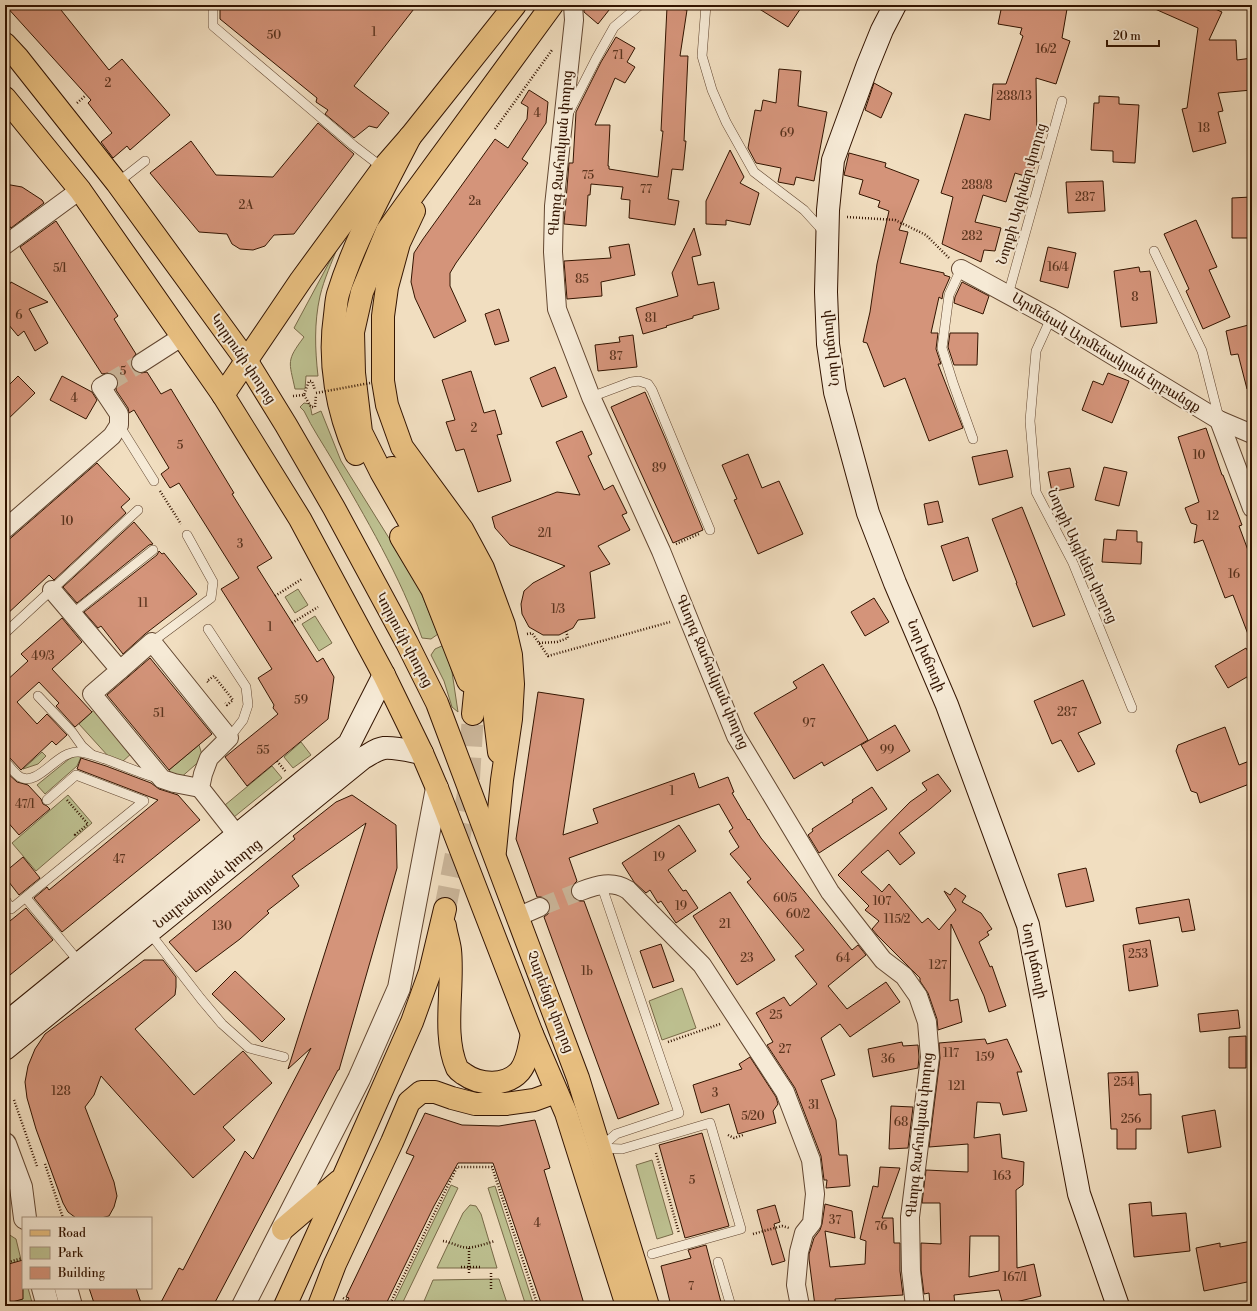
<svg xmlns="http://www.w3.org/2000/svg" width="1257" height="1311" viewBox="0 0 1257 1311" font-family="'Libre Bodoni','Noto Serif Armenian',serif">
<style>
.green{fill:#bdc090;stroke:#786a48}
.building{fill:#d4947a;stroke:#331400;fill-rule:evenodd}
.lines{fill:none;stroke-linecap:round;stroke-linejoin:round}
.minor-tunnel{stroke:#cbb69a;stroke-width:18;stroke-dasharray:18 9;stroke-linecap:butt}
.primary-tunnel{stroke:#cbb69a;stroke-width:22;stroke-dasharray:22 11;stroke-linecap:butt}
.service-casing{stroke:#624630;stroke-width:10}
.minor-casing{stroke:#624630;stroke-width:20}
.tertiary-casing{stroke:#624630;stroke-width:24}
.secondary-casing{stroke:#331400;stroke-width:24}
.primary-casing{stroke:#331400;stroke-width:24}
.path{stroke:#331400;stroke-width:2.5;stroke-dasharray:1 2;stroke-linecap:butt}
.service{stroke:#f6ead6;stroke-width:9}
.minor{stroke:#f6ead6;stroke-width:18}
.tertiary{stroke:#f6ead6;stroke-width:22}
.secondary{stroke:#f6ead6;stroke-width:22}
.primary{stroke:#e8bf80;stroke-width:22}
.path-bridge{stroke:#331400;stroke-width:2.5;stroke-dasharray:1 2;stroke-linecap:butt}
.labels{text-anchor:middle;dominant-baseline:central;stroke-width:4;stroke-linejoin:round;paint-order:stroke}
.number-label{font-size:12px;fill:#5b341e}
.street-label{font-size:14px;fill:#331400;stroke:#f6ead6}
</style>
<rect width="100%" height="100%" fill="#f1dec0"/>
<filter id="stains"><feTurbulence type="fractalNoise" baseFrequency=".005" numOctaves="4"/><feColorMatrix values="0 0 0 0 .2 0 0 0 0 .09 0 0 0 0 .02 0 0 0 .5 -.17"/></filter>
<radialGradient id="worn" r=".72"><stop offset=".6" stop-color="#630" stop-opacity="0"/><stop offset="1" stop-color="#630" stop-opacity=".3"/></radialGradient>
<g class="green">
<path d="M338,246c-6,16 -14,33 -18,50 -6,27 -5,53 -2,80h-12l-1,13h-10c-6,-28 -9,-28 9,-52l-10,-9z"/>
<path d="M304,403l6,1 2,11 9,-4 20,50 71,114 8,15 18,44 -7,5 -9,-1c-21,-61 -57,-121 -89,-177 -10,-17 -21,-33 -29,-50l-4,-4z"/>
<polygon points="298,589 308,605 295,613 285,597"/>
<polygon points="315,616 332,643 319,651 302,624"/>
<polygon points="444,645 452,672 458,712 452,707 444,681 431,655 435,649"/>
<polygon points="94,710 133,752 122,762 109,757 79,724"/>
<polygon points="301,742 311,755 293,768 284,757"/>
<polygon points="199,745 203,758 178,780 169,770"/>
<polygon points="42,752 46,756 38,764 23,769"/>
<polygon points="75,756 81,757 77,766 45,794 37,785 69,759"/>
<polygon points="272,766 282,778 234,817 225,805"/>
<polygon points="68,795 92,823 36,871 12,843"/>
<polygon points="682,988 696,1028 662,1040 649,1001"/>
<polygon points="652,1160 673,1234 657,1239 636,1165"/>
<polygon points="451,1185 458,1188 401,1306 392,1306"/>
<polygon points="495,1186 534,1306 526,1306 488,1188"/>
<polygon points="470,1205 476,1206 481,1214 497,1268 437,1268 463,1213"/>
<polygon points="5,1232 16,1239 23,1268 23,1288 28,1288 33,1306 5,1306"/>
<polygon points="499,1279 508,1306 422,1306 433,1280"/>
</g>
<g class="building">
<polygon points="5,5 57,5 109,70 122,59 170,115 130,150 127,146 113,158 101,142 112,133 88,103 91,100"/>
<polygon points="220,5 417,5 354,86 389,113 377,128 369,126 354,138 325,114 328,110 316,102 317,98 220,19"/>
<polygon points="584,5 613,5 598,24 584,12"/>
<polygon points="753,5 803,5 788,27"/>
<polygon points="1002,5 1060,5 1067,9 1062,38 1070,41 1056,84 1036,78 1037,141 1042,142 1031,178 1015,173 1006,202 983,195 975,222 1001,228 995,251 984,250 981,262 942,244 953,197 941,193 965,114 990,120 993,84 1006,84 1023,36 1020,34 1022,28 998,24"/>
<polygon points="1146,5 1206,5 1222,12 1209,40 1236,40 1237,60 1252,58 1252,90 1218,93 1223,111 1218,112 1226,143 1193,152 1182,109 1187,108 1198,28"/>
<polygon points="667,7 687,10 680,56 688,56 684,141 686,141 683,170 672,169 668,199 679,201 675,225 629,218 630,200 621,199 623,187 591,184 590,195 588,195 586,226 564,224 569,163 573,163 576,112 601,62 616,37 635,48 627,62 635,67 625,83 615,78 595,125 610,125 608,166 609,166 609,169 658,177 663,131 661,131"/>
<polygon points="779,69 801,71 798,106 827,112 814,181 796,177 794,185 778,182 781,168 756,163 748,148 755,110 761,111 763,100 776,103"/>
<polygon points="874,83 892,93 881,118 865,110"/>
<polygon points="529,90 548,102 546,123 522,159 528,163 456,263 450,273 450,286 466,321 434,338 415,298 411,282 414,253 423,239 495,139 508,148 527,119 528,107 521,103"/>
<polygon points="1099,96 1119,97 1119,104 1139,105 1135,163 1113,162 1113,151 1091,150 1094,103 1099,103"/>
<polygon points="318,123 354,154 294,234 274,235 265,246 253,250 240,249 232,244 227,234 199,232 150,173 191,141 216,175 273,177"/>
<polygon points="730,150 744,177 740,183 759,193 750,225 726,220 726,225 706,224 706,201"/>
<polygon points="849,153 886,163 885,167 919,180 899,230 908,232 900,263 944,273 944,275 950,277 943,293 942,299 939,297 931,333 938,333 936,349 941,364 938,364 963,428 929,441 905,378 884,387 867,343 863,342 870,312 877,264 889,211 878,207 880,201 859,194 863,180 844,175"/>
<polygon points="1103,181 1105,211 1068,213 1066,182"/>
<polygon points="5,184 22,187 42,200 44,203 11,228 5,220"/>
<polygon points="1251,197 1252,238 1232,238 1232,198"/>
<polygon points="1196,220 1217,267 1209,270 1230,317 1203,329 1186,291 1189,289 1164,234"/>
<polygon points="56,221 118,316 114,319 136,354 132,359 131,363 132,368 136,372 141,373 147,372 161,394 171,389 234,493 232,494 272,558 257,567 317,662 323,658 334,677 328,719 247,786 225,757 278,714 273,708 274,705 258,678 272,669 221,589 239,578 179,483 170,488 161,474 169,468 134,410 129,413 128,408 116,390 118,383 117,377 114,374 108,373 102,374 20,247"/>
<polygon points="694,228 701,255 692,257 698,285 714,282 719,309 693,316 693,318 666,326 667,327 643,334 636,308 678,296 672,273"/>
<polygon points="629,244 635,275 601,282 602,296 567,299 564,261 611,258 609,247"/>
<polygon points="1048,247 1076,253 1068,288 1040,281"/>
<polygon points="1139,267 1140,272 1150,271 1157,323 1121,327 1114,271"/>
<polygon points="11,282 48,302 29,309 48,343 35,351 24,331 18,336 8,324 5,322 5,292"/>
<polygon points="962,282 989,296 983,314 954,303 955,297"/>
<polygon points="499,309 509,341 495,345 485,314"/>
<polygon points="1252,324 1252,388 1247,389 1238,354 1231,355 1226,331"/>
<polygon points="950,333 978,333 977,365 954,365 948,347"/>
<polygon points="633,335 637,367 598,371 595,345 620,342 619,337"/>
<polygon points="555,367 567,397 542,407 530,378"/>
<polygon points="471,371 484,413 495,410 502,434 497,435 511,481 478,492 464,449 456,451 446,422 455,420 442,380"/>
<polygon points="1108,373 1129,381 1112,423 1082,410 1093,381 1103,385"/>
<polygon points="18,376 35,393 5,422 5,389"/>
<polygon points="62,376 92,392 97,400 86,419 50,400"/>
<polygon points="645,392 665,438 703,530 673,543 611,407"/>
<polygon points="1206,428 1222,475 1223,475 1242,525 1239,526 1252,561 1252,641 1251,642 1233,595 1225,598 1203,540 1194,543 1197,525 1191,523 1185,508 1199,502 1178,437"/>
<polygon points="582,431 592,454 588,456 604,490 613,485 627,513 622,515 630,530 598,546 610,564 590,572 595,618 578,620 573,628 559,635 543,635 529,627 522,614 521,604 524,591 533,583 565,566 510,545 495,528 492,517 557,492 580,495 556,442"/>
<polygon points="1007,450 1013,477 979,485 972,457"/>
<polygon points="748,454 762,488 779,481 803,534 758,554 734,500 737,499 722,465"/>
<polygon points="97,463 130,499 121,507 126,513 54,580 49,575 5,616 5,543"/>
<polygon points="1104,467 1127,472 1119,506 1095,500"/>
<polygon points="1070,468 1074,487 1052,492 1048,472"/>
<polygon points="938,501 943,522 928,525 924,504"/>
<polygon points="1022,507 1065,615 1033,627 1016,583 1017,583 992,519"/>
<polygon points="134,522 153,544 149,545 77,603 63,587"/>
<polygon points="1117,530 1137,531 1137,542 1142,542 1141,564 1102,562 1104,539 1116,540"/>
<polygon points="968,537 978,571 953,581 941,546"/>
<polygon points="159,551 162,554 164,553 197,594 145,634 123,654 101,626 98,628 84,612 157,555"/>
<polygon points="874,598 889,622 865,636 851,612"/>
<polygon points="62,618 82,642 52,669 92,712 75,727 56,706 59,703 39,682 17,702 37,724 47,714 67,735 56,745 52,741 21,770 9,757 5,755 5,682 28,661 21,654"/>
<polygon points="1246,648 1252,659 1252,674 1228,688 1215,666"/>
<polygon points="150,658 212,734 169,770 107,695"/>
<polygon points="823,664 868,740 824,766 822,762 794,779 754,713 797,688 793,682"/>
<polygon points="1083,680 1101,723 1078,733 1095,764 1078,772 1061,740 1052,744 1034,701"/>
<polygon points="538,692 584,699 563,835 598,823 593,809 694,773 699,788 728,777 734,792 732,793 748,820 749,819 761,838 852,950 858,945 866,955 828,986 847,1009 886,982 900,1002 850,1037 840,1024 821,1038 835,1075 821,1080 836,1120 839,1155 847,1155 850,1186 826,1188 827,1180 824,1180 821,1156 795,1088 767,1045 773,1042 756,1013 784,997 790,1006 817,984 795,956 804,950 747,882 751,879 730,854 739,847 729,831 733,828 719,804 569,858 577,881 573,885 571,889 571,894 575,899 579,901 584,901 659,1104 618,1119 544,917 549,913 550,908 550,903 546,898 542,897 537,897 516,839"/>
<polygon points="895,725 910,751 877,771 861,745"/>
<polygon points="1225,727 1239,765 1252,760 1252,783 1200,803 1197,793 1191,791 1176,751 1178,745"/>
<polygon points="81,758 106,766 151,783 159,789 178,795 200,820 62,932 34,898 47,887 49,890 158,800 77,769"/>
<polygon points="5,771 17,782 28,785 41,799 43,804 47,806 50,809 19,835 5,819"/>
<polygon points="938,774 951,791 930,809 899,833 915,853 900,865 888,850 861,872 882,892 889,884 922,923 928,918 939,930 956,910 944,891 950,895 955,888 966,896 962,902 981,913 992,929 987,932 989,935 979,942 990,967 992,966 1006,1006 989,1012 984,996 951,924 950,1001 958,999 962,1022 938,1030 937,1019 928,993 920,981 920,978 877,935 872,929 879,921 865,910 869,906 838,875 910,802 927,790 922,783"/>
<polygon points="872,787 887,809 819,853 808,835 813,831 812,829 853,802 852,800"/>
<polygon points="352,795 396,825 397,868 339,1070 338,1070 213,1306 159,1306 179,1268 183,1270 245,1151 253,1159 311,1048 288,1069 366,823 292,876 299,886 267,911 269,913 240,939 196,972 169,942 295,839 293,836 336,802"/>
<polygon points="679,825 696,851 668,870 683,891 686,890 698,908 676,923 661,901 658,903 650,890 646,893 634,882 622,863"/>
<polygon points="23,857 40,878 19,895 5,877 5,872"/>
<polygon points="1086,868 1094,901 1066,907 1058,874"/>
<polygon points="730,892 775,960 737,985 693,916"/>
<polygon points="1189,899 1195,930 1182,932 1179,917 1139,924 1136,908"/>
<polygon points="26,908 53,940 5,979 5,925"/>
<polygon points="1150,940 1158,986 1129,991 1123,945"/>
<polygon points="661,944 674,981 653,988 640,951"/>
<polygon points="144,960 163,960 176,977 176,987 175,995 135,1029 194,1095 243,1051 272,1083 223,1127 235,1140 193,1178 101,1076 94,1095 85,1107 114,1182 117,1196 114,1207 109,1216 101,1218 76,1218 68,1212 63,1203 36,1129 27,1098 25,1082 28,1066 35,1049 45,1034"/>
<polygon points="235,971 285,1019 262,1042 212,994"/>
<polygon points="1238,1010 1240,1028 1200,1032 1198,1014"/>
<polygon points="1246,1036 1246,1068 1229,1068 1229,1037"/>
<path d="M985,1039l2,5 20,-5 15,33h-5l10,39 -24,4 -3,-12 -23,-1 -3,36 26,-4 2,24 22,4 -1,23 -7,5 1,78 17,-4 7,32 -38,9 -4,-15 -45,5 1,11h-25l-1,-13 -5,1 -3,-24v-27l20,1 -1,-41h-18l4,-33 42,2v-28l-39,3 11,-89 -1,-15zM970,1236h29v35l-30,6z"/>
<polygon points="902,1042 903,1046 918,1045 919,1057 918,1068 873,1077 868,1049"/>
<polygon points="750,1057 776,1097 778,1104 773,1111 776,1123 738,1134 729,1104 701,1113 693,1085 742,1069 739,1064"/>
<polygon points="1138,1072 1139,1095 1151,1094 1151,1129 1136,1129 1136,1149 1117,1149 1117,1129 1111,1129 1108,1073"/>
<polygon points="891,1106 913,1107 908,1148 889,1149"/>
<polygon points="1215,1110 1221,1147 1188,1153 1182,1116"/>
<polygon points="425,1113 462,1125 499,1126 535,1120 550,1168 544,1170 584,1304 577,1306 542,1306 493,1163 458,1163 434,1206 385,1306 344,1306 349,1298 346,1297 414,1156 406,1153"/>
<polygon points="702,1133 729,1226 685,1238 659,1145"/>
<polygon points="880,1167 900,1168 882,1218 893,1218 894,1243 900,1243 900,1271 903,1295 835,1299 836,1306 815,1306 809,1259 809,1254 814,1238 820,1230 822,1224 825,1204 852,1211 855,1238 825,1231 830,1267 865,1264 866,1241 860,1239 873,1186 878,1187"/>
<polygon points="1151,1202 1152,1216 1186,1213 1190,1251 1134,1257 1129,1204"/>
<polygon points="775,1205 780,1222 774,1224 785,1261 772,1265 757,1210"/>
<polygon points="1252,1241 1252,1281 1204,1291 1196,1248 1220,1243 1220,1247"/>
<polygon points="706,1245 722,1306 671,1306 661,1266 691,1258 688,1250"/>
<polygon points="23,1260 23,1299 5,1304 5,1265"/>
<polygon points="89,1288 136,1288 142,1306 95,1306"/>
</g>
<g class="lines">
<g class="minor-tunnel">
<polyline points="108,383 141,363"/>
<polyline points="540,907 581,891"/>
</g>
<polyline class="primary-tunnel" points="445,909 468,794 473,714"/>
<defs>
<g id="service">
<polyline points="213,5 213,26 353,145 383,168"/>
<polyline points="706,5 702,56 712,90 726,122 754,172 804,210 824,232"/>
<polyline points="569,112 596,59 614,27 640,5"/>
<polyline points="117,183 145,161"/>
<polyline points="1154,251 1202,351 1219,418"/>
<polyline points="961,269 949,295 942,348 953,383 973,439"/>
<polyline points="1008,295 1062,101"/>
<polyline points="1051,318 1036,351 1030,421 1036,492 1073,563 1132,708"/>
<polyline points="591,397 631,382 639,381 648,384 652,390 710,530"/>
<polyline points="119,425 154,481"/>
<polyline points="72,614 153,550"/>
<polyline points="208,629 246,687 248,705 243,720 229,738"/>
<polyline points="5,633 138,510"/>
<polyline points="152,642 211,598 213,582 187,535"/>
<polyline points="38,696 72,732 82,746 91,754"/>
<path d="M5,761c4,5 9,12 15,16 19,10 37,-27 59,-25 10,1 19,5 29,8 16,6 32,13 49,18"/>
<polyline points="26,898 80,963"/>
<polyline points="5,899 11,909 144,801 76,775 47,800"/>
<polyline points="149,932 201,999 222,1024 249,1048 284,1057"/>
<polyline points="600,1148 616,1134 679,1113 601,884"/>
<polyline points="600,1148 622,1149 710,1123 741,1229 652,1254"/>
<polyline points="718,1262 731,1306"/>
</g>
<g id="minor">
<polyline points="573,5 574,20 554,206 553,252 557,309 591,397 661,551 736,736 830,892 883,960 904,976 918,996 927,1022 930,1057 910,1217 911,1271 915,1306"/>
<polyline points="5,245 80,190"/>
<polyline points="961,269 1051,318 1219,420 1252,434"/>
<polyline points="141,363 183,336"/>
<polyline points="1219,420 1252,508"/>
<polyline points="5,529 112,436 119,425 119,414 101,387 108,383"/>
<polyline points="52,590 120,670 92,694 162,779 174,783 200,788"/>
<polyline points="120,670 152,642 229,738 209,758 203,774 200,788 237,835"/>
<path d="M581,891c16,-6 31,-11 47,-1l74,75 83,127 26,68 4,34 -3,29 -8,10 -5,19 -3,33 4,21"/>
<polyline points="517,917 540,907"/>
</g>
<g id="tertiary">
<polyline points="5,1144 21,1187 25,1218"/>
<polyline points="43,1288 48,1306"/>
<polyline points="66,1288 71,1306"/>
<polyline points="243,1306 359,1079 399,988 437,788"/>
</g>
<g id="secondary">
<polyline points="895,5 882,30 867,67 833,160 828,210 826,292 828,344 835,392 868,513 895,583 947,705 1028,925 1079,1194 1118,1306"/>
<polyline points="5,1024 349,744 384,675"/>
<path d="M5,1049l358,-291c6,-3 13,-9 21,-10 11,-1 27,3 38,5"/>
</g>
<g id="primary">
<polyline points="5,44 18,58 117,183 246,360 286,425 334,508 407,643 437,703 578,1078 648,1306"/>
<polyline points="5,98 80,190 223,395 300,519 384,675 422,753 437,788 532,1034 566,1113 627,1306"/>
<polyline points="414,211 399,243 387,287 383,316 383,381 387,405 402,447 462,529 483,568 504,625 511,655 513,684 511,719 502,780 495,851"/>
<polyline points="223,395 301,280 383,168 410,137 515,5"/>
<path d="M356,454c-19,-43 -28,-92 -21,-139 1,-7 1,-14 3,-21 17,-55 46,-106 72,-157"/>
<polyline points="392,468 419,504 454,555 466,575 478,606 490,642 495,668 495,719 499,752"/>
<polyline points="401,537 432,589 468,681"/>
<polyline points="473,714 477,674 472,644 461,616 442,573 409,521 381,472 361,432 354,373 353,332 362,292 387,231 410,199 552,5"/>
<path d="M445,926c1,8 4,16 5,24 4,36 -8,85 7,118 2,3 4,4 7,6 15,11 42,13 56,-3 8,-10 9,-24 12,-37"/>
<polyline points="283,1229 339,1181"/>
<polyline points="285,1306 343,1178 412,1022 430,972 445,909"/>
<polyline points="319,1306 335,1264 392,1142 409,1102 421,1092 435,1092 452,1098 475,1104 506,1104 534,1100 556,1092"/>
</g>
</defs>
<use href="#service" class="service-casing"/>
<use href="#minor" class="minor-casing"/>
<use href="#tertiary" class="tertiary-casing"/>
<use href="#secondary" class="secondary-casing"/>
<use href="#primary" class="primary-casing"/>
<g class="path">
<polyline points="77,103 86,95"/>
<polyline points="495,129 552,50"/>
<polyline points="847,217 895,220 926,235 949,258"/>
<polyline points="304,395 311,407 315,407 316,395"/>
<polyline points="293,396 304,395 309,381 312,381 315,390"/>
<polyline points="160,491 181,524"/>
<polyline points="676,544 699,534"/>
<polyline points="275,596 302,579"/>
<polyline points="292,623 318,607"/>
<polyline points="527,634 532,633 548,656 670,622"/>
<polyline points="539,643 557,642 568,638 566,631"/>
<polyline points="208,682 207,681 214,676 233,700 227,705 225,703"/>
<polyline points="277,761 286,772"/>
<polyline points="67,800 88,824 75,835 76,836"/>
<polyline points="668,1042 720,1024"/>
<polyline points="14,1100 37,1166"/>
<polyline points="728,1135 734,1138 743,1135"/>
<polyline points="656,1153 679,1233"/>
<polyline points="45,1164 63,1218"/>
<polyline points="753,1234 782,1226 789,1228"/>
<path d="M443,1241c6,1 13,4 19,6 11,2 22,-3 33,-6"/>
<polyline points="5,1263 23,1258"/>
<polyline points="461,1267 482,1267"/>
<polyline points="469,1273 469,1247"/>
<polyline points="491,1273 491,1289"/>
<polyline points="343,1298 358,1306"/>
<polyline points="389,1306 457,1167 492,1167 538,1306"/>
</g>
<use href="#service" class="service"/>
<use href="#minor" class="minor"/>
<use href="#tertiary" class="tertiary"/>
<use href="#secondary" class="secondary"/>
<use href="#primary" class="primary"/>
<polyline class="path-bridge" points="316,393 370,383"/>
</g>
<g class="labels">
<g class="number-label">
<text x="374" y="32">1</text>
<text x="274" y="35">50</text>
<text x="1046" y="49">16/2</text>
<text x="618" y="55">71</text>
<text x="108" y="83">2</text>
<text x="1014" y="96">288/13</text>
<text x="537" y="113">4</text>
<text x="1204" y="128">18</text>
<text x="787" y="133">69</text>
<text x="588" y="175">75</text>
<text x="977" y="185">288/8</text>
<text x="646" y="189">77</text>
<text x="1085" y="197">287</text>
<text x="475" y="201">2a</text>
<text x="246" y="205">2A</text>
<text x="972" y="236">282</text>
<text x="1058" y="267">16/4</text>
<text x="60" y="268">5/1</text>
<text x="582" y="279">85</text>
<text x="1135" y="297">8</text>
<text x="19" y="315">6</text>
<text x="651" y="318">81</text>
<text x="616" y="356">87</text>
<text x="123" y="371">5</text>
<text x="74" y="398">4</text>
<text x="474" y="428">2</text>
<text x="180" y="445">5</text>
<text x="1199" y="455">10</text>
<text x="659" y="468">89</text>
<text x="1213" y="516">12</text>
<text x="67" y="521">10</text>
<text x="545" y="533">2/1</text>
<text x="240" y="544">3</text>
<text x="1234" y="574">16</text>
<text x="143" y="603">11</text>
<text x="558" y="609">1/3</text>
<text x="270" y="627">1</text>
<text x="43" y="656">49/3</text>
<text x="301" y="700">59</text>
<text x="1067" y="712">287</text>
<text x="159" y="713">51</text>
<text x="809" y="723">97</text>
<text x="263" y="750">55</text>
<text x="887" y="750">99</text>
<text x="672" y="791">1</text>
<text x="25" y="804">47/1</text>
<text x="659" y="857">19</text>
<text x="119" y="859">47</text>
<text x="785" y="898">60/5</text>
<text x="882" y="901">107</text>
<text x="681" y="906">19</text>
<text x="798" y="914">60/2</text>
<text x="897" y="919">115/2</text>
<text x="725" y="924">21</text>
<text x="222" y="926">130</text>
<text x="1138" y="954">253</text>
<text x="747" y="958">23</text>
<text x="843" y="958">64</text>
<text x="938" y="965">127</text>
<text x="587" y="971">1b</text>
<text x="776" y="1015">25</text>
<text x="785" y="1049">27</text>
<text x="951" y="1053">117</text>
<text x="985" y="1057">159</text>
<text x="888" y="1059">36</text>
<text x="1124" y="1082">254</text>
<text x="957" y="1086">121</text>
<text x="61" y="1091">128</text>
<text x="715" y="1093">3</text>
<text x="814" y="1105">31</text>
<text x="753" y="1116">5/20</text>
<text x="1131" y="1119">256</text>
<text x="901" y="1122">68</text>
<text x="1002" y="1176">163</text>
<text x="692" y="1180">5</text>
<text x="835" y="1220">37</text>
<text x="537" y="1223">4</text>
<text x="881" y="1226">76</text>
<text x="1015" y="1277">167/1</text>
<text x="691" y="1286">7</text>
</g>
<g class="street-label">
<text transform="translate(561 153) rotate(-85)">Գևորգ Ջահուկյան փողոց</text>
<text transform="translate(1022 194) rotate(-74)">Նորքի Այգիներ փողոց</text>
<text transform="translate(831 348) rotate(-96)">Նոր խճուղի</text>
<text transform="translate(1106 353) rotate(31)">Արմենակ Արմենակյան նրբանցք</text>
<text transform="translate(243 359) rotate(56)">Կորյունի փողոց</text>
<text transform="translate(1082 556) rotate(65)">Նորքի Այգիներ փողոց</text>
<text transform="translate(404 640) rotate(62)">Կորյունի փողոց</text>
<text transform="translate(926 656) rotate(67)">Նոր խճուղի</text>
<text transform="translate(712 672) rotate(67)">Գևորգ Ջահուկյան փողոց</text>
<text transform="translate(208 884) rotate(-39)">Նալբանդյան փողոց</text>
<text transform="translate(1034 961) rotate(78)">Նոր խճուղի</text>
<text transform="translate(550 1002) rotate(69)">Չարենցի փողոց</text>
<text transform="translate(920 1135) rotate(-84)">Գևորգ Ջահուկյան փողոց</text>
</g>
</g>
<rect width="1257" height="1311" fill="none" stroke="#f1dec0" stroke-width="20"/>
<rect x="6" y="6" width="1245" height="1299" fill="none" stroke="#331400" stroke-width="2"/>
<rect x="10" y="10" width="1237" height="1291" fill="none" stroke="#331400"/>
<rect x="22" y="1217" width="130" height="72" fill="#f6ead6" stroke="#a89480"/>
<rect x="30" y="1230" width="20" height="6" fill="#e8bf80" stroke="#a89480"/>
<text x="58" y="1237" font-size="12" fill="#331400">Road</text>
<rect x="30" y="1247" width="20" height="12" fill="#bdc090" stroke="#a89480"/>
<text x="58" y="1257" font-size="12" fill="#331400">Park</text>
<rect x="30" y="1267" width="20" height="12" fill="#d4947a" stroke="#a89480"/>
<text x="58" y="1277" font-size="12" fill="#331400">Building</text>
<path d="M1107 40v6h52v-6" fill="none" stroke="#331400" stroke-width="2"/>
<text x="1113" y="40" font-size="12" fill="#331400" stroke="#f6ead6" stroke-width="3" paint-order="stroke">20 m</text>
<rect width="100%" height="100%" filter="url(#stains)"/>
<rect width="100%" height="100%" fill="url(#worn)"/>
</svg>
